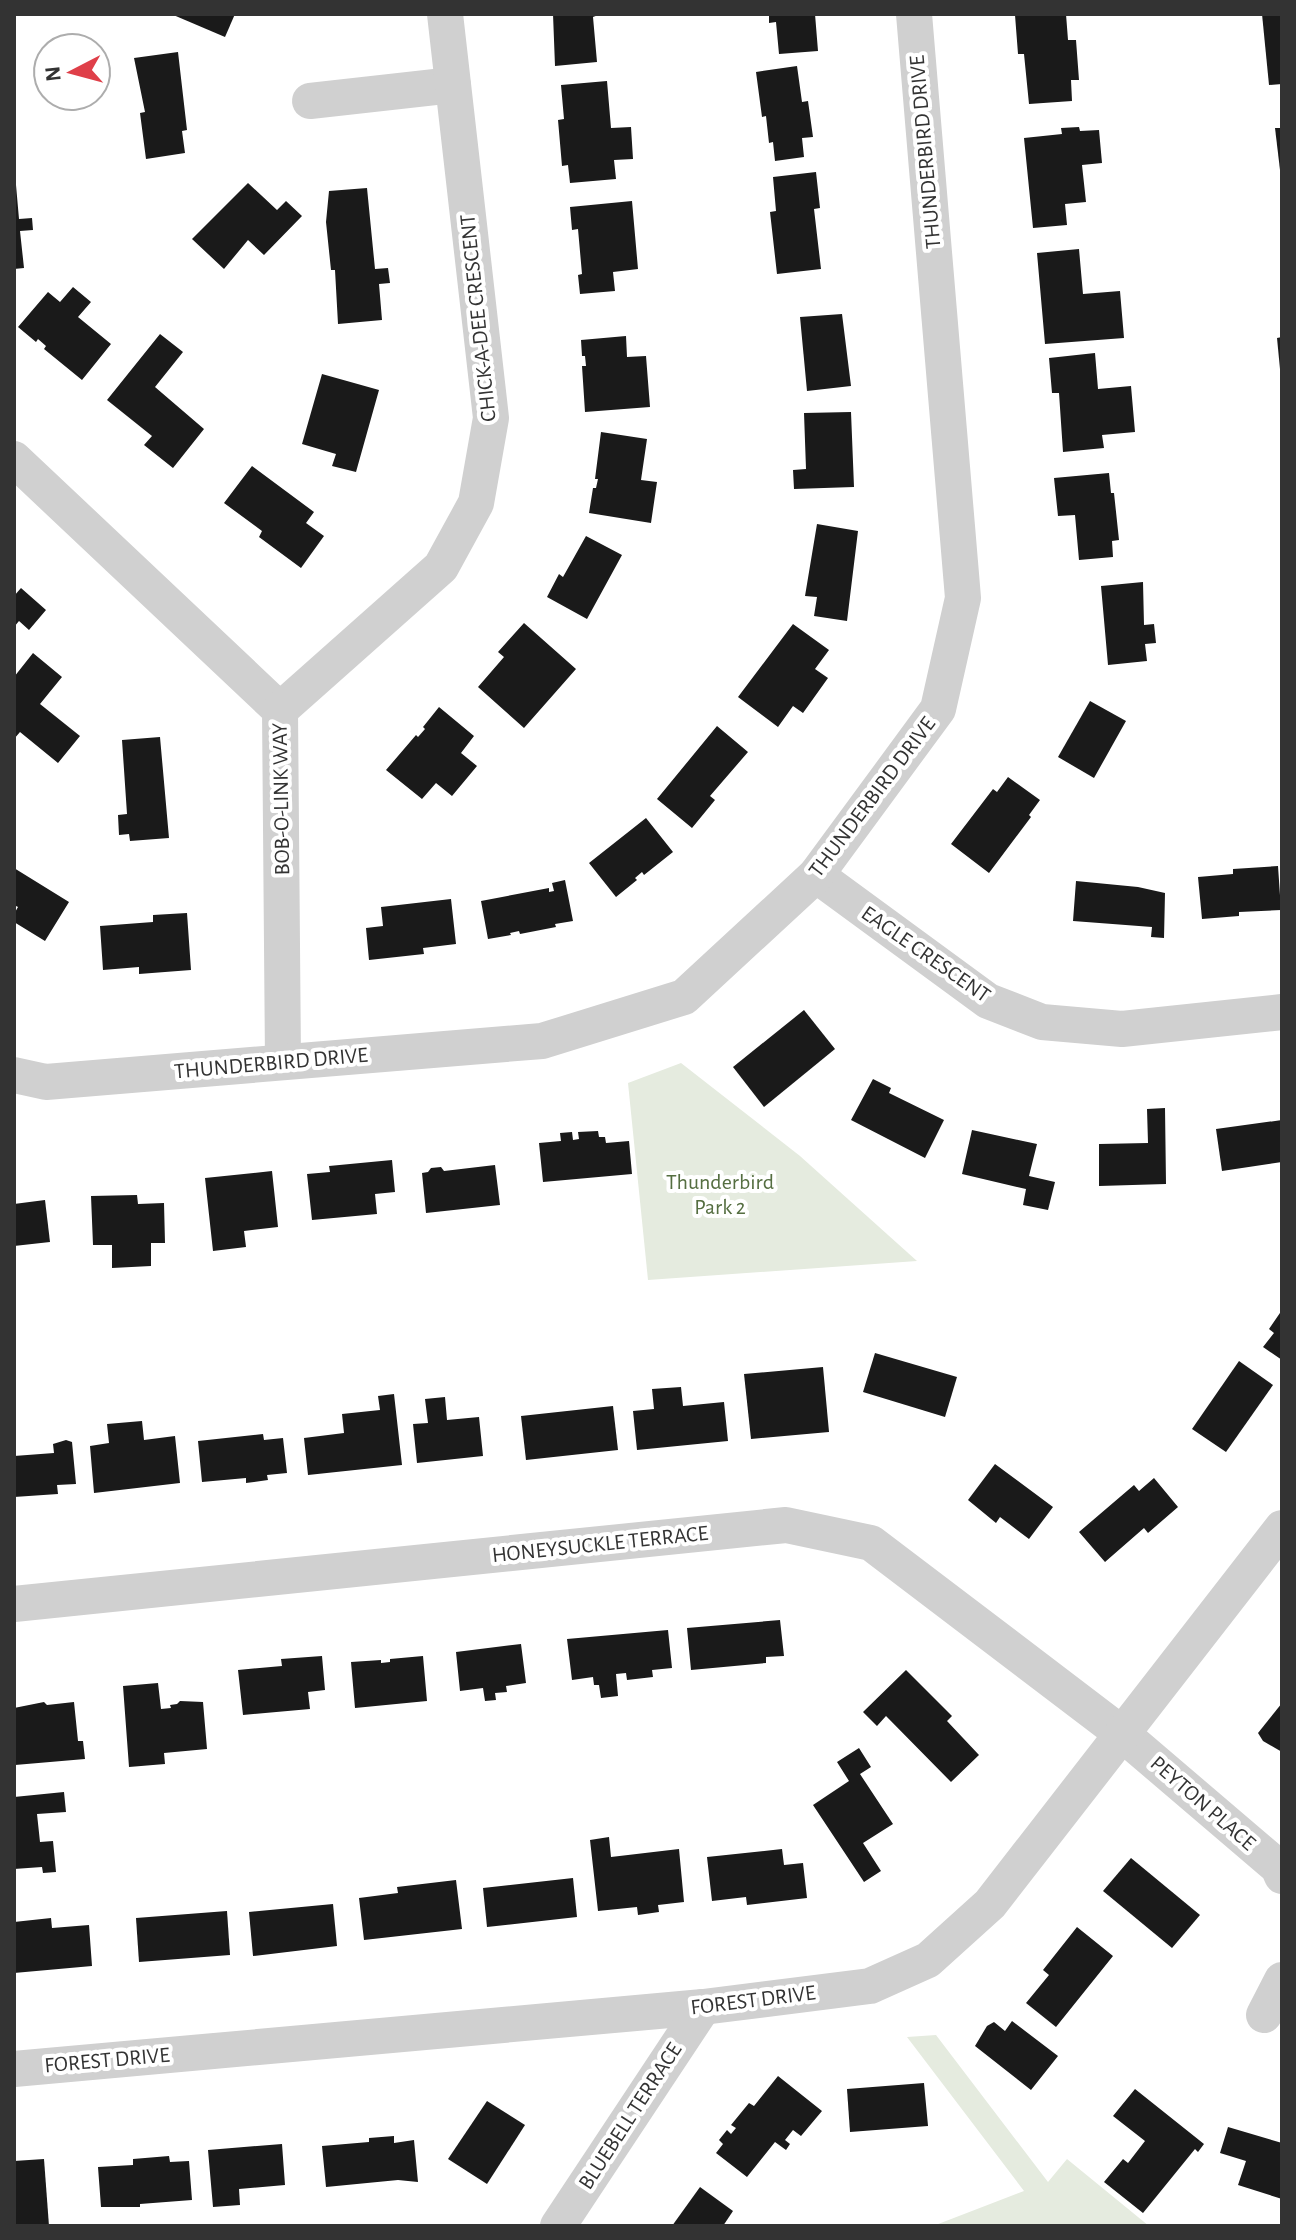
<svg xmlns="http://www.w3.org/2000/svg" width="1296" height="2240" viewBox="0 0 1296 2240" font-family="'Alegreya Sans',sans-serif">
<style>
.green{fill:#e5ebdf}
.building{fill:#1a1a1a}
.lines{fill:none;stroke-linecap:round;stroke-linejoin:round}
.minor{stroke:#d0d0d0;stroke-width:36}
.labels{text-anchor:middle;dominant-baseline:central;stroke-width:8;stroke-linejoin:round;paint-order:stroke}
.street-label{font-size:22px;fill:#333;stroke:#fff}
.park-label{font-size:22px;fill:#556e41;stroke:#fff}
</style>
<rect width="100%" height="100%" fill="#fff"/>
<g class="green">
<polygon points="681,1063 800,1156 917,1261 648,1280 628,1083"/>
<polygon points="936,2035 1048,2182 1067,2159 1149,2226 933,2226 1024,2191 907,2037"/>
</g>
<g class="building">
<polygon points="171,14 235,14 225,37"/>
<polygon points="553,14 601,14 593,17 597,62 555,66"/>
<polygon points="769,14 815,14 818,51 779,54 776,22 769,23"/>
<polygon points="1066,14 1068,40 1076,40 1079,80 1071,80 1072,101 1029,104 1024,54 1018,54 1015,15"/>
<polygon points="1262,14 1282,14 1282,84 1269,85"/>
<polygon points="178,52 187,130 182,131 185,153 146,159 140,113 145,112 134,58"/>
<polygon points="797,66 802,102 808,101 813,137 802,138 804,157 775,161 773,142 769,143 766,116 762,117 756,72"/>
<polygon points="607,81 611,128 631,127 633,159 614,160 616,179 570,183 568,165 562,166 558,120 564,119 561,85"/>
<polygon points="1079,127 1080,131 1099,130 1102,163 1082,165 1086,202 1065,204 1067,225 1033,228 1024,138 1062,134 1061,128"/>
<polygon points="1275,128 1282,128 1282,170 1280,170"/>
<polygon points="816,172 820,208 814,209 821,269 777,274 770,212 776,211 773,177"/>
<polygon points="248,183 277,210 286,201 302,216 264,255 248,240 224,269 192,239"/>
<polygon points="14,185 16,185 19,219 32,218 33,230 20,231 24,268 14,269"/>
<polygon points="367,188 375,269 388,268 390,283 379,284 382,320 338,324 335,270 331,270 326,222 329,191"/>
<polygon points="632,201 638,269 613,272 615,291 580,294 578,275 582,274 578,229 572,230 570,207"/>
<polygon points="1079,249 1083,294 1120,291 1124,338 1045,344 1037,253"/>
<polygon points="73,287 91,302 78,317 111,344 82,380 44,349 46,346 38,339 36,342 18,327 48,292 60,302"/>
<polygon points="842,314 851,386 807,391 800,317"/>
<polygon points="160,334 183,352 155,387 204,429 173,468 144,445 152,436 107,400"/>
<polygon points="626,336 627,357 646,356 650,407 585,412 582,366 586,366 585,356 582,356 581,340"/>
<polygon points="1282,337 1282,369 1280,369 1277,338"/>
<polygon points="1095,353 1098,389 1131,386 1135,432 1102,435 1104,448 1063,452 1059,393 1052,393 1049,358"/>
<polygon points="322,374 379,390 356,472 332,466 336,454 302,444"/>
<polygon points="851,412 854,487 794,489 793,470 806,469 804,413"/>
<polygon points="601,432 647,439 641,480 657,482 651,523 589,513 593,488 596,488 598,479 595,479"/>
<polygon points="252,466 314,512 306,523 324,536 301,568 259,537 262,531 224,503"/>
<polygon points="1109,473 1111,493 1114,493 1119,540 1112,541 1113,557 1079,560 1075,515 1058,516 1054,478"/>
<polygon points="817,524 858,531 847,621 814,616 817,597 805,596"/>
<polygon points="586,536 622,555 587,619 547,597 559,574 563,577"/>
<polygon points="1143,582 1144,625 1154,624 1156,643 1145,644 1147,661 1108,665 1101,586"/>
<polygon points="21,588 46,610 29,630 19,621 14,627 14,596"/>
<polygon points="524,623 576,669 524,728 478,687 504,657 498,652"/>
<polygon points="793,624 829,650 815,669 828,678 803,713 793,706 778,727 738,697"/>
<polygon points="33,653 62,677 40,704 80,736 58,763 20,732 14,739 14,677"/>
<polygon points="1090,701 1126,721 1094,778 1058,757"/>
<polygon points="439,707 474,736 461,753 477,766 452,796 436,783 422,799 386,770 416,735 418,737 425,729 423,727"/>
<polygon points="717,726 748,752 710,796 715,800 692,828 657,799"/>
<polygon points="160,737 169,838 130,841 129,834 119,835 118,815 127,814 122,740"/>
<polygon points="1008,777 1040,800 1029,815 1031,817 989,873 951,844 993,789 997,792"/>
<polygon points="646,818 673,852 644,875 642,872 635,878 637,880 616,897 589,863"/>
<polygon points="1278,866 1281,910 1239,912 1239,916 1202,919 1198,877 1233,874 1233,869"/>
<polygon points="14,868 69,902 45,941 14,922 14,914 18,907 14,905"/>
<polygon points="565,880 573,921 555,924 556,927 520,934 519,931 510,933 511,935 488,939 481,901 549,888 549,892 554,891 552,883"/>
<polygon points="1076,881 1138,887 1165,893 1164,938 1151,937 1152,927 1073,921"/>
<polygon points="451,899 456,944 423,948 424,954 369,960 366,928 383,926 381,907"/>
<polygon points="187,913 191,970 139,974 139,967 103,970 100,926 153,922 153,915"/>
<polygon points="804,1010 835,1049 764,1107 733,1067"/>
<polygon points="873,1079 891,1088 889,1093 944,1120 925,1158 851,1120"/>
<polygon points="1165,1108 1166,1184 1099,1186 1099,1144 1148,1143 1147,1109"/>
<polygon points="1282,1120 1282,1162 1222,1171 1216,1129"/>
<polygon points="972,1130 1037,1144 1029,1176 1055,1182 1048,1210 1023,1205 1026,1189 962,1174"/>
<polygon points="598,1131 599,1137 605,1137 606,1143 629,1141 632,1174 543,1182 539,1143 561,1141 560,1133 572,1132 573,1140 579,1139 578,1132"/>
<polygon points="392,1160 395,1192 375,1194 377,1214 312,1220 307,1174 330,1172 329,1166"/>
<polygon points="495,1165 500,1205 426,1213 422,1173 428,1172 431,1168 441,1167 444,1171"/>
<polygon points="272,1171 278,1227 244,1231 246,1247 213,1251 205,1178"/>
<polygon points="137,1195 138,1204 164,1203 165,1243 151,1243 151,1266 112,1268 112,1245 93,1245 91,1196"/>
<polygon points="45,1200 50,1242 14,1246 14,1204"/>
<polygon points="1282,1310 1282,1360 1263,1347 1274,1333 1269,1329"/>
<polygon points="875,1353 957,1377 945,1417 863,1392"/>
<polygon points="1239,1361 1273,1385 1226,1452 1192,1429"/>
<polygon points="823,1367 829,1432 751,1439 744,1374"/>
<polygon points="681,1387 683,1406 724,1402 728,1441 637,1450 633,1411 654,1409 652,1389"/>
<polygon points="394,1394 402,1465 308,1475 304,1438 344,1433 342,1414 380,1410 378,1396"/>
<polygon points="445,1397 447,1420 479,1417 483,1456 417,1463 413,1424 428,1423 425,1399"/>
<polygon points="613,1406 618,1450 526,1460 521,1416"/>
<polygon points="142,1421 144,1440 175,1436 180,1483 94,1493 90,1446 109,1443 107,1424"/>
<polygon points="263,1434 264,1440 283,1438 287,1473 267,1475 268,1480 246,1483 246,1478 202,1482 198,1441"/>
<polygon points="66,1440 72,1442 76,1484 57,1485 58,1494 14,1497 14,1456 54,1453 53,1444"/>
<polygon points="995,1464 1053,1507 1029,1539 1000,1517 996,1523 968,1500"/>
<polygon points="1154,1478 1178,1507 1148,1533 1144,1528 1105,1562 1079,1532 1134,1485 1139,1491"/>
<polygon points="780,1620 784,1656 766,1657 766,1663 691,1670 687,1628"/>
<polygon points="668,1630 672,1668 652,1670 653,1677 627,1680 626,1673 616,1674 618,1696 601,1698 599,1685 594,1685 593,1677 572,1680 567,1639"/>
<polygon points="521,1644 526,1683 506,1686 507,1692 495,1693 496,1700 485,1701 483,1688 460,1691 456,1652"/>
<polygon points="322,1656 325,1690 308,1692 310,1709 243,1715 238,1670 282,1666 281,1659"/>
<polygon points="423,1656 427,1701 355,1708 351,1662 381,1660 381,1663 390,1662 390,1659"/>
<polygon points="906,1670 952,1716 947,1721 979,1755 951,1782 886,1716 877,1726 863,1712"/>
<polygon points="158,1683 161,1709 171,1708 170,1705 177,1704 180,1701 203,1702 207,1749 164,1753 165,1764 129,1767 123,1686"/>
<polygon points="44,1702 47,1705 74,1702 78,1741 83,1741 85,1759 15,1765 14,1708"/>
<polygon points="1282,1703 1282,1752 1263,1741 1258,1733"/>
<polygon points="859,1748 871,1767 860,1774 893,1824 863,1843 881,1871 864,1882 813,1805 849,1781 837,1762"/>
<polygon points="64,1792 66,1812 37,1814 40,1842 53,1841 56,1872 43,1873 42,1867 14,1869 14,1797"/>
<polygon points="609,1837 611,1857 679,1849 684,1902 658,1905 659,1912 638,1915 637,1907 598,1911 590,1840"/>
<polygon points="782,1849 784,1865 803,1863 807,1898 747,1905 746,1897 712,1901 707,1857"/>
<polygon points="1131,1858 1200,1915 1172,1948 1103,1891"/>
<polygon points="573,1878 577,1917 487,1927 483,1888"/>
<polygon points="456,1880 462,1929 364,1940 359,1898 398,1893 397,1887"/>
<polygon points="333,1904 337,1946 253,1956 249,1912"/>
<polygon points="227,1911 230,1955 139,1962 136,1918"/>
<polygon points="51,1918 52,1928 89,1925 92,1966 14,1973 14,1922"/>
<polygon points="1077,1927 1113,1956 1056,2027 1026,2003 1049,1975 1043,1970"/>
<polygon points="1012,2021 1058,2056 1031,2090 975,2046 987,2026 994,2022 1005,2031"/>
<polygon points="778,2076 822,2111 801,2136 793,2130 785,2140 790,2144 786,2150 775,2142 747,2177 716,2153 723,2144 719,2140 727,2130 731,2134 736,2128 731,2125 749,2103 754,2106"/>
<polygon points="924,2083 928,2126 850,2132 847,2089"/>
<polygon points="1135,2089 1204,2144 1198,2152 1195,2149 1143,2213 1104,2182 1123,2159 1128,2163 1145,2141 1113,2116"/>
<polygon points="487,2101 525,2125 487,2184 448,2159"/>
<polygon points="1228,2127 1282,2143 1282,2199 1238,2185 1246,2161 1220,2153"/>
<polygon points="394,2136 394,2143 414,2140 418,2182 398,2180 326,2187 322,2146 369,2142 369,2138"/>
<polygon points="282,2144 285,2185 239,2189 240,2205 213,2207 208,2150"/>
<polygon points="169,2156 170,2162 189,2161 192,2200 140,2204 140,2207 101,2207 98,2167 133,2165 133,2159"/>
<polygon points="44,2159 49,2226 14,2226 14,2161"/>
<polygon points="700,2187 733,2211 723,2226 672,2226"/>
</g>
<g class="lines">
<g class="minor">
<polyline points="310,101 453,85"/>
<polyline points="14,459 280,710 283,1062"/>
<polyline points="280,710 441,567 476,503 491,418 445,14"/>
<polyline points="816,875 988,1001 1042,1022 1122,1029 1282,1012"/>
<polyline points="14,1075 46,1082 542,1041 684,997 816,875 938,709 963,598 914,14"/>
<polyline points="14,1604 786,1525 871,1543 1121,1733 1278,1867 1282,1876"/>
<polyline points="1264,2015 1282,1980"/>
<polyline points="14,2069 703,2007 870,1986 928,1960 990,1904 1282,1528"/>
<polyline points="558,2226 703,2007"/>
</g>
</g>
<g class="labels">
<g class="street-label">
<text transform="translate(925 152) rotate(-95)">THUNDERBIRD DRIVE</text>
<text transform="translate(478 318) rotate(-96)">CHICK-A-DEE CRESCENT</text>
<text transform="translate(872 797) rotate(-53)">THUNDERBIRD DRIVE</text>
<text transform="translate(281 799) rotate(-91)">BOB-O-LINK WAY</text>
<text transform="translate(926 954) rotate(35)">EAGLE CRESCENT</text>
<text transform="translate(271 1063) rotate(-5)">THUNDERBIRD DRIVE</text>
<text transform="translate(600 1544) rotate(-6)">HONEYSUCKLE TERRACE</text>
<text transform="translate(1203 1803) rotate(41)">PEYTON PLACE</text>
<text transform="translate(753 2000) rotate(-7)">FOREST DRIVE</text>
<text transform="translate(107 2060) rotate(-5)">FOREST DRIVE</text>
<text transform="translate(630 2116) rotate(-57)">BLUEBELL TERRACE</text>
</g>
<g class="park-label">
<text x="720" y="1182">Thunderbird<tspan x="720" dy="25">Park 2</tspan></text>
</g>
</g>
<rect width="1296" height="2240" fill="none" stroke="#333333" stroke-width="32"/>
<g transform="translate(72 72) rotate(264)"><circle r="38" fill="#ffffff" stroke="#adadad" stroke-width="2"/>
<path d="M0-6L14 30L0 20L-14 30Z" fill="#df3f49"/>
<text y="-12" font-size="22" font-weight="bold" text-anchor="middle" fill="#333333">N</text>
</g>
</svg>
